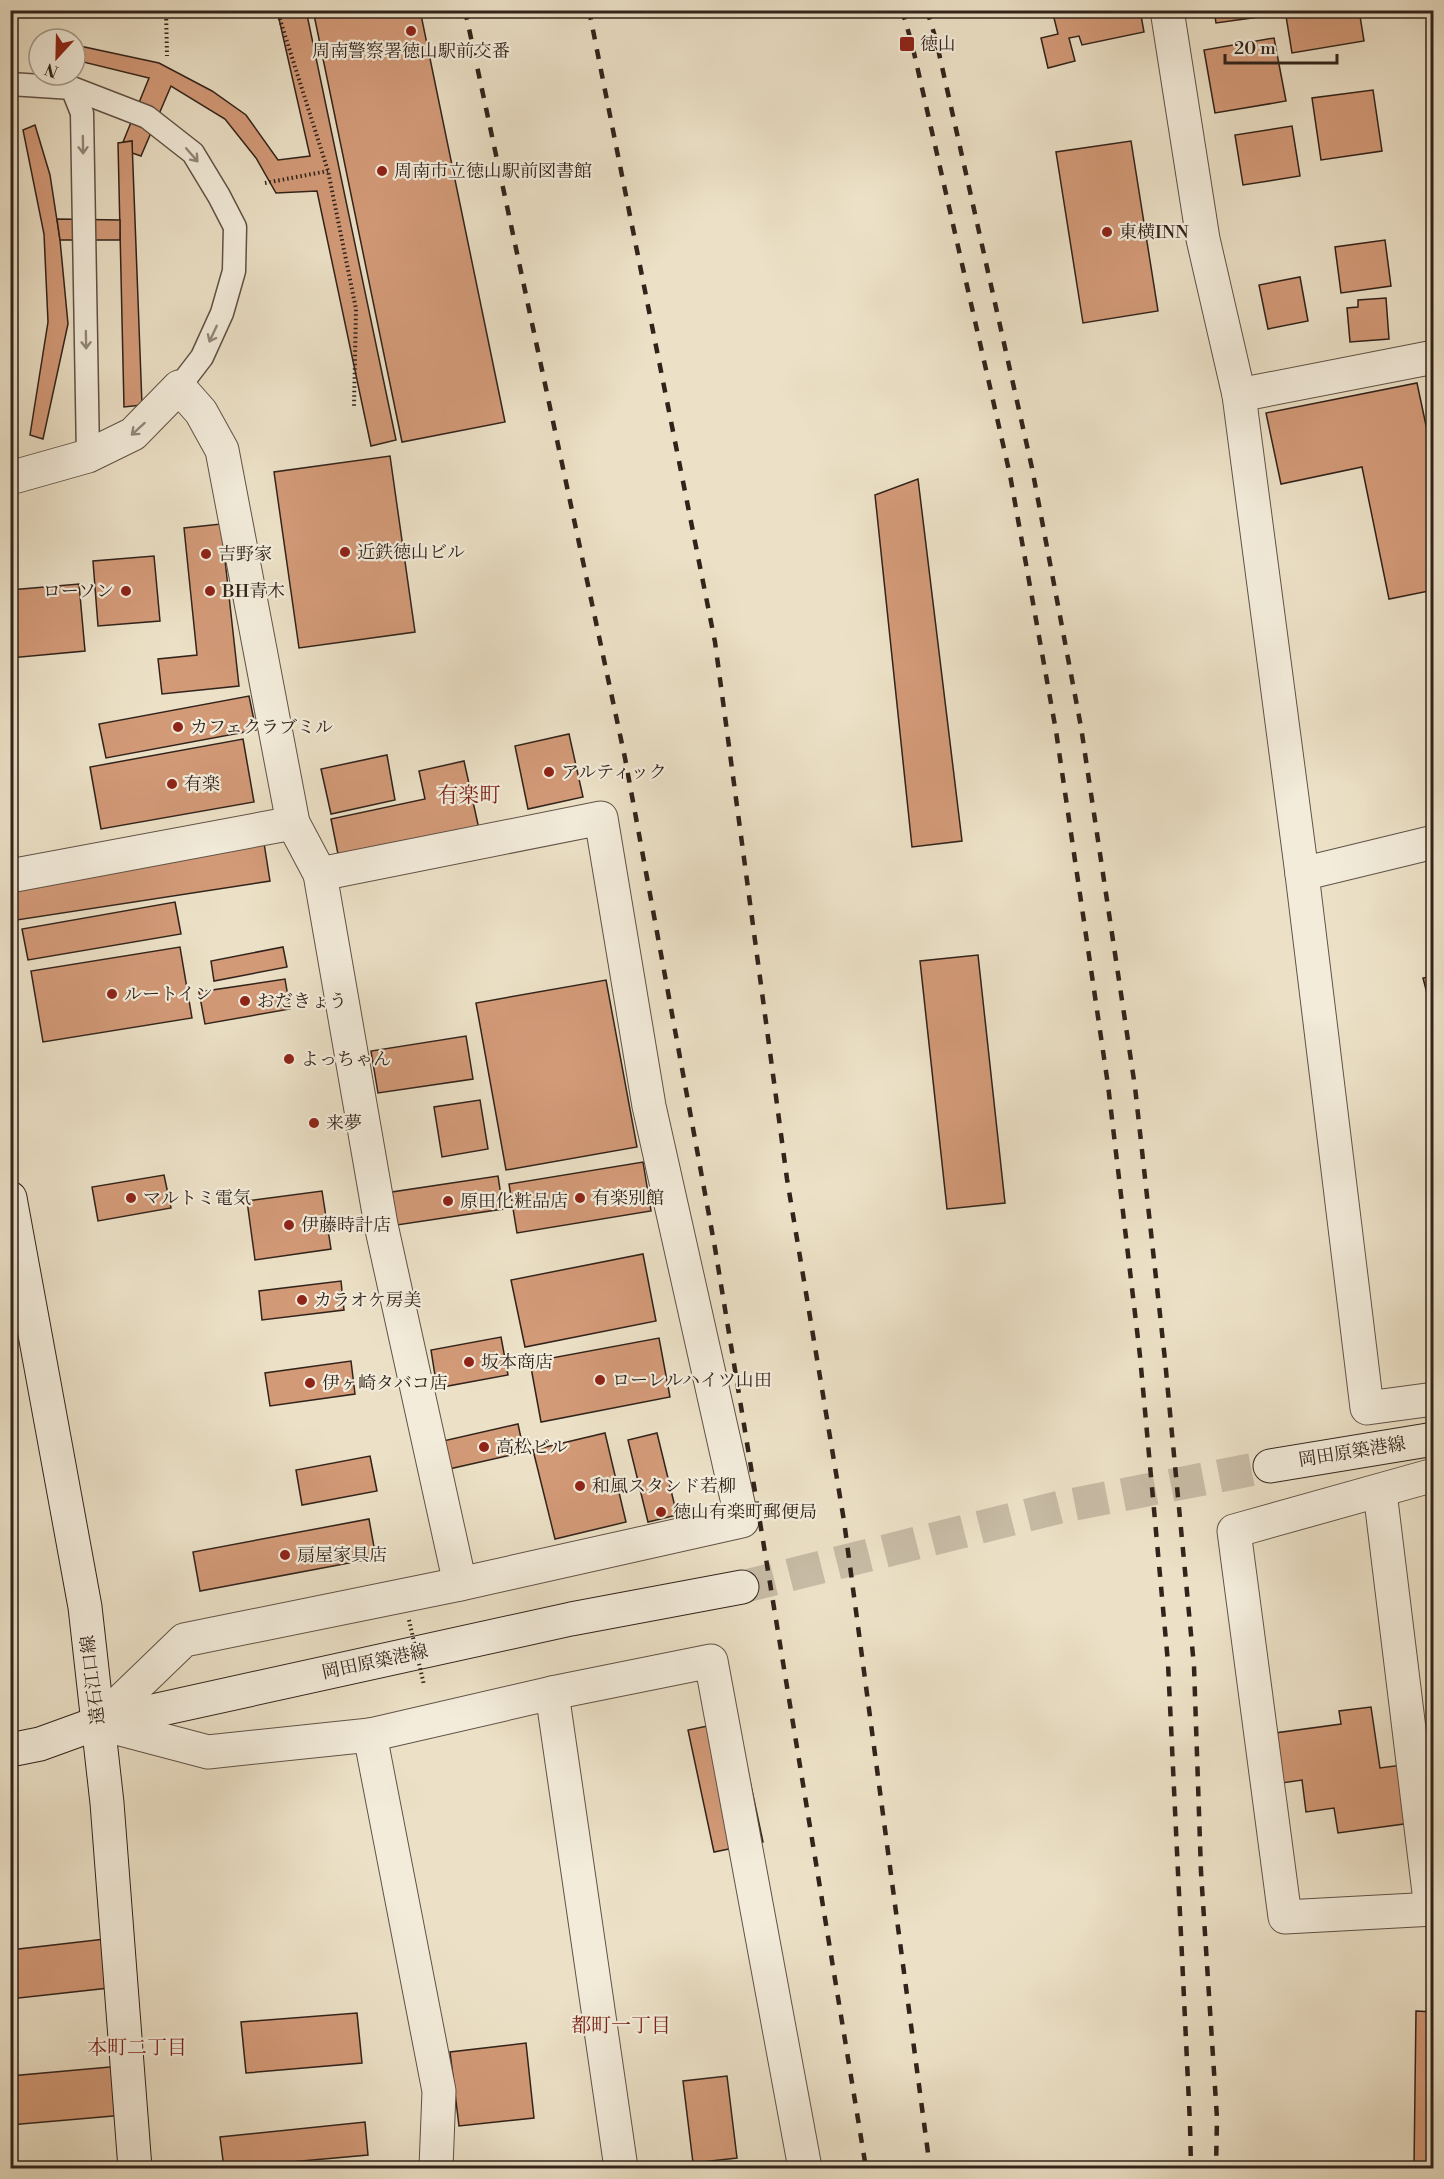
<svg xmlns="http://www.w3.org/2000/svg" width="1444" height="2179" viewBox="0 0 1444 2179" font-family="'Libre Bodoni','Noto Serif JP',serif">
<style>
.building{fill:#d39a78;stroke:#31231b;stroke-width:1.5}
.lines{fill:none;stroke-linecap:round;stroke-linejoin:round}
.secondary-tunnel{stroke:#c7bba5;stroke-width:33;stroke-dasharray:33 16;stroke-linecap:butt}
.lane-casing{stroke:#605246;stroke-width:25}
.street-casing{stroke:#605246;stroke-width:35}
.secondary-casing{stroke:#31231b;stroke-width:35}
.path{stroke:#31231b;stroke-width:4;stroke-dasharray:1.5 3;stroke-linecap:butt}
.lane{stroke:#f3ecdb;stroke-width:22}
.street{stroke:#f3ecdb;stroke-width:33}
.secondary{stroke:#f3ecdb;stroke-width:33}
.rail{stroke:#31231b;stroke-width:4.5;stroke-dasharray:10 10;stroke-linecap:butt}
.path-bridge{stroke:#31231b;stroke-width:4;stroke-dasharray:1.5 3;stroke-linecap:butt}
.oneway{stroke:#92887b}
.poi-dot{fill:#8f2418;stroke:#f3ecdb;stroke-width:2}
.labels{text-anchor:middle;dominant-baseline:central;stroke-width:4.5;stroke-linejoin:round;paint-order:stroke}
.poi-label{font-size:18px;fill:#31231b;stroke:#f3ecdb;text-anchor:start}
.street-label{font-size:18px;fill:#31231b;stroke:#f3ecdb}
.neighbourhood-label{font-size:20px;fill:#7a1f14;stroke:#f3ecdb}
.quarter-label{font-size:21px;fill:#7a1f14;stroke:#f3ecdb}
</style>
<rect width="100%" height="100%" fill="#ece1c7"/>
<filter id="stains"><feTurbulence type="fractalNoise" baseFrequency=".00333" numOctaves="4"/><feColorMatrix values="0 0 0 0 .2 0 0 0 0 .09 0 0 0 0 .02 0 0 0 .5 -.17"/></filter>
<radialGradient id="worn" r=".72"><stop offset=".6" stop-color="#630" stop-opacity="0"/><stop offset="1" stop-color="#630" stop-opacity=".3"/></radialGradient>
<g class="building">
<polygon points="277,10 306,10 396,440 371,446 317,191 276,193 256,158 225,119 171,86 141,156 132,153 132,141 123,142 149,78 75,60 75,45 159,63 212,91 246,115 278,160 310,156"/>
<polygon points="313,10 420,10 505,422 402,442"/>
<polygon points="1052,10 1140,10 1144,32 1082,45 1079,36 1069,38 1075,61 1048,68 1041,38 1058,34"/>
<polygon points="1214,10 1265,10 1266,16 1216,23"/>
<polygon points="1285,10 1359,10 1364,41 1292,53"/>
<polygon points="1274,38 1286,101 1215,113 1204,50"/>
<polygon points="1373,90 1382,151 1321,160 1312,98"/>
<polygon points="35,125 50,175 60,240 68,324 43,439 30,435 48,322 44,234 23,130"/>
<polygon points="1292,126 1300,176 1243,185 1235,135"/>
<polygon points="132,141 142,405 124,407 118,143"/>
<polygon points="1131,141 1158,311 1083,323 1056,152"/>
<polygon points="57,219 120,220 120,240 60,240"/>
<polygon points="1385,240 1391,286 1341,293 1335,247"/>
<polygon points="1300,277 1308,321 1268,329 1259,285"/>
<polygon points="1386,298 1389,339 1350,342 1347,308 1358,307 1358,300"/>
<polygon points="1417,383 1434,463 1434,590 1389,599 1362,467 1281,484 1266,413"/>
<polygon points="390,456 415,632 299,648 274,472"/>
<polygon points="918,479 962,841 912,847 875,495"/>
<polygon points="221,524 239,686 162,694 158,659 197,655 184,528"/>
<polygon points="154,556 160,621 98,626 93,561"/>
<polygon points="79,584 85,651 10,658 10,590"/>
<polygon points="249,696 256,730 106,758 99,724"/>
<polygon points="569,734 583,797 528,809 515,746"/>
<polygon points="243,739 254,802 101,829 90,767"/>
<polygon points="387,755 395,800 331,814 321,769"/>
<polygon points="464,761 479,829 339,859 331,819 425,799 419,771"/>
<polygon points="264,843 270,881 17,920 11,881"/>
<polygon points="175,902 181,934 28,960 22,929"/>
<polygon points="180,947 192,1018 43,1042 31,971"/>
<polygon points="283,947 287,967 214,981 211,961"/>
<polygon points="978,955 1005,1203 947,1209 920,961"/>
<polygon points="1434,976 1434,1020 1423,978"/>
<polygon points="285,979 290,1009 205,1024 199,992"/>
<polygon points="606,980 637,1147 506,1170 476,1003"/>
<polygon points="466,1036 473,1079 378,1093 371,1051"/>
<polygon points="480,1100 488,1149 442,1157 434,1107"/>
<polygon points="643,1162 651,1211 517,1233 509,1184"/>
<polygon points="164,1175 171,1208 98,1221 92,1187"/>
<polygon points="498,1176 503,1209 397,1225 392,1192"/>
<polygon points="322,1191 331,1249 255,1260 247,1201"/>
<polygon points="643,1254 656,1321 525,1347 511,1280"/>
<polygon points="341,1281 344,1310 262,1320 259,1291"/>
<polygon points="501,1337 508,1375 437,1388 431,1350"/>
<polygon points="659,1338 670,1397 541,1422 530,1362"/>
<polygon points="351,1361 355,1394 270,1406 265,1373"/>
<polygon points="518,1424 524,1452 449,1469 443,1441"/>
<polygon points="605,1433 626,1522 555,1539 533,1450"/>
<polygon points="657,1433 677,1515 648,1522 628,1440"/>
<polygon points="370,1456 377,1491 302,1505 296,1470"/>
<polygon points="369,1519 376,1558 200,1591 193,1552"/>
<polygon points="1371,1707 1380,1768 1402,1765 1411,1823 1338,1833 1334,1808 1306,1812 1302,1780 1282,1783 1275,1733 1341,1724 1339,1711"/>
<polygon points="737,1720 763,1842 714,1852 688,1730"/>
<polygon points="122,1937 127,1986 10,1999 10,1950"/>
<polygon points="1416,2011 1434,2012 1434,2167 1414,2167"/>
<polygon points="357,2013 362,2063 246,2073 241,2022"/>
<polygon points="526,2043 534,2118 459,2126 450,2052"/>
<polygon points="132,2065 136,2114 10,2125 10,2076"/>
<polygon points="727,2076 737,2158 693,2163 683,2081"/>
<polygon points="365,2122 368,2155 224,2168 220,2137"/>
</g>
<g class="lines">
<polyline class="secondary-tunnel" points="742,1587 1060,1507 1270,1466"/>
<defs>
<g id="lane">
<polyline points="10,84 72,88 147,117 193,153 219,196 235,227 234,271 222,313 202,357 179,387"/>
<polyline points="72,88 82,113 88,456"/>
</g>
<g id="street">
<polyline points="1167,10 1203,239 1239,395 1302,874 1367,1408 1434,1399"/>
<polyline points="1239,395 1434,357"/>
<polyline points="10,478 88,456 133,434 179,387 201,412 222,450 293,823 320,874 381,1225 460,1584"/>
<polyline points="1302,874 1434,842"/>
<polyline points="10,876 293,823"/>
<polyline points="1434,1475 1234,1531 1285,1917 1434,1909"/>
<polyline points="1380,1492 1431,1909"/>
<polyline points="552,1693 621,2168"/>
<polyline points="98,1723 184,1640 460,1584 742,1521 649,1106 601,818 320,874"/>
<polyline points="98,1723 208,1752 370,1735 552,1693 711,1661 805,2168"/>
<polyline points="370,1735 439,2091 436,2168"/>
</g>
<g id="secondary">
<polyline points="10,1198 85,1607 107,1803 135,2168"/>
<polyline points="1270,1466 1434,1439"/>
<polyline points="10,1750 40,1744 98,1723 571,1619 742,1587"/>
</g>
</defs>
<use href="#lane" class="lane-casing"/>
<use href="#street" class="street-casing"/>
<use href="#secondary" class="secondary-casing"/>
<g class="path">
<polyline points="166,10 167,56"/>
<polyline points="277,10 328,171 356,309 354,407"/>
<polyline points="265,183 328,171"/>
</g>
<use href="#lane" class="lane"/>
<use href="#street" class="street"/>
<use href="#secondary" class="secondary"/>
<g class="rail">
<polyline points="465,10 625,758 715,1248 866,2168"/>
<polyline points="589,10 715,642 787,1179 844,1521 930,2168"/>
<polyline points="902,10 912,44 1010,475 1056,731 1108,1085 1140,1356 1168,1663 1190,2124 1191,2168"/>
<polyline points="927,10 936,40 1032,468 1081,727 1135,1087 1165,1360 1194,1666 1201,1872 1217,2118 1216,2168"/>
</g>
<polyline class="path-bridge" points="409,1620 424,1685"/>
</g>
<defs><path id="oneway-shaft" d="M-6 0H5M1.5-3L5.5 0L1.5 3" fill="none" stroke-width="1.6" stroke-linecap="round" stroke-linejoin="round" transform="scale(1.5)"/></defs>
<g class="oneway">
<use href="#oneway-shaft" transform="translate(83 145) rotate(89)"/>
<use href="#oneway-shaft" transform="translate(192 155) rotate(49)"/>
<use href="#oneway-shaft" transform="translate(213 334) rotate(115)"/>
<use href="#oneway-shaft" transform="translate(86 340) rotate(89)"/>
<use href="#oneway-shaft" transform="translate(138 429) rotate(138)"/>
</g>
<g class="poi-dot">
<circle cx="411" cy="31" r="6"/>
<rect x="899" y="36" width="16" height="16" rx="3"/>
<circle cx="382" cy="171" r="6"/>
<circle cx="1107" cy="232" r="6"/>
<circle cx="345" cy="552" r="6"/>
<circle cx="206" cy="554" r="6"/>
<circle cx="126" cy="591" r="6"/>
<circle cx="210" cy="591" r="6"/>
<circle cx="178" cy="727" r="6"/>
<circle cx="549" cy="772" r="6"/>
<circle cx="172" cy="784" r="6"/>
<circle cx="112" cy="994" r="6"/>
<circle cx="245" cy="1001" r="6"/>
<circle cx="289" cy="1059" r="6"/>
<circle cx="314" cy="1123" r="6"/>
<circle cx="131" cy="1198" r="6"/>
<circle cx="580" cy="1198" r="6"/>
<circle cx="448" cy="1201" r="6"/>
<circle cx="289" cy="1225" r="6"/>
<circle cx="302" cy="1300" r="6"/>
<circle cx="469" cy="1362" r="6"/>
<circle cx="600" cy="1380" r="6"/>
<circle cx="310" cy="1383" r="6"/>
<circle cx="484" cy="1447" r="6"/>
<circle cx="580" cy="1486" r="6"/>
<circle cx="661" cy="1512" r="6"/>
<circle cx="285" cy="1555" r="6"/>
</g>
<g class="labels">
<g class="poi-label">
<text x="920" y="44">徳山</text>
<text x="411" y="51" text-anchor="middle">周南警察署徳山駅前交番</text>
<text x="394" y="171">周南市立徳山駅前図書館</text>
<text x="1119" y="232">東横INN</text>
<text x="357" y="552">近鉄徳山ビル</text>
<text x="218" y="554">吉野家</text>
<text x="114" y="591" text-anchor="end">ローソン</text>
<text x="222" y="591">BH青木</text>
<text x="190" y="727">カフェクラブミル</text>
<text x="561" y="772">アルティック</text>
<text x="184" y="784">有楽</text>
<text x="124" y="994">ルートイン</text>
<text x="257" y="1001">おだきょう</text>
<text x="301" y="1059">よっちゃん</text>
<text x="326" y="1123">来夢</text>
<text x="143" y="1198">マルトミ電気</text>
<text x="592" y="1198">有楽別館</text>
<text x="460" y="1201">原田化粧品店</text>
<text x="301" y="1225">伊藤時計店</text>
<text x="314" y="1300">カラオケ房美</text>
<text x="481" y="1362">坂本商店</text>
<text x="612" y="1380">ローレルハイツ山田</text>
<text x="322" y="1383">伊ヶ崎タバコ店</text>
<text x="496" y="1447">高松ビル</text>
<text x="592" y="1486">和風スタンド若柳</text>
<text x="673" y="1512">徳山有楽町郵便局</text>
<text x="297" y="1555">扇屋家具店</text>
</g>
<g class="street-label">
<text transform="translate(1352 1452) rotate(-9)">岡田原築港線</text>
<text transform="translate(375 1662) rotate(-12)">岡田原築港線</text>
<text transform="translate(93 1680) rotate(-97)">遠石江口線</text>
</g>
<g class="neighbourhood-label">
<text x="621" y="2026">都町一丁目</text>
<text x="137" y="2048">本町二丁目</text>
</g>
<g class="quarter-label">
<text x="469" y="796">有楽町</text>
</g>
</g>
<rect width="1444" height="2179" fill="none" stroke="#ece1c7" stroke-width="36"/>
<rect x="12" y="12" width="1420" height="2155" fill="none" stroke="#31231b" stroke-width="3"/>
<rect x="18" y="18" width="1408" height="2143" fill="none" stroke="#31231b" stroke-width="1.5"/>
<g transform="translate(57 57) rotate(202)"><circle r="28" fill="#f3ecdb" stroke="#a59c8e" stroke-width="1.5"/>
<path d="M0-4.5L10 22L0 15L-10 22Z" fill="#8f2418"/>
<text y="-9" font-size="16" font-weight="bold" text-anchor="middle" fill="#31231b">N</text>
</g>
<path d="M1225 54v9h112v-9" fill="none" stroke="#31231b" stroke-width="3"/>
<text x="1234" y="54" font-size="18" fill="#31231b" stroke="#f3ecdb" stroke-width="4.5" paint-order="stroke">20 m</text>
<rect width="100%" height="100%" filter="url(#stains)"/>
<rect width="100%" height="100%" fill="url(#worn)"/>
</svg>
